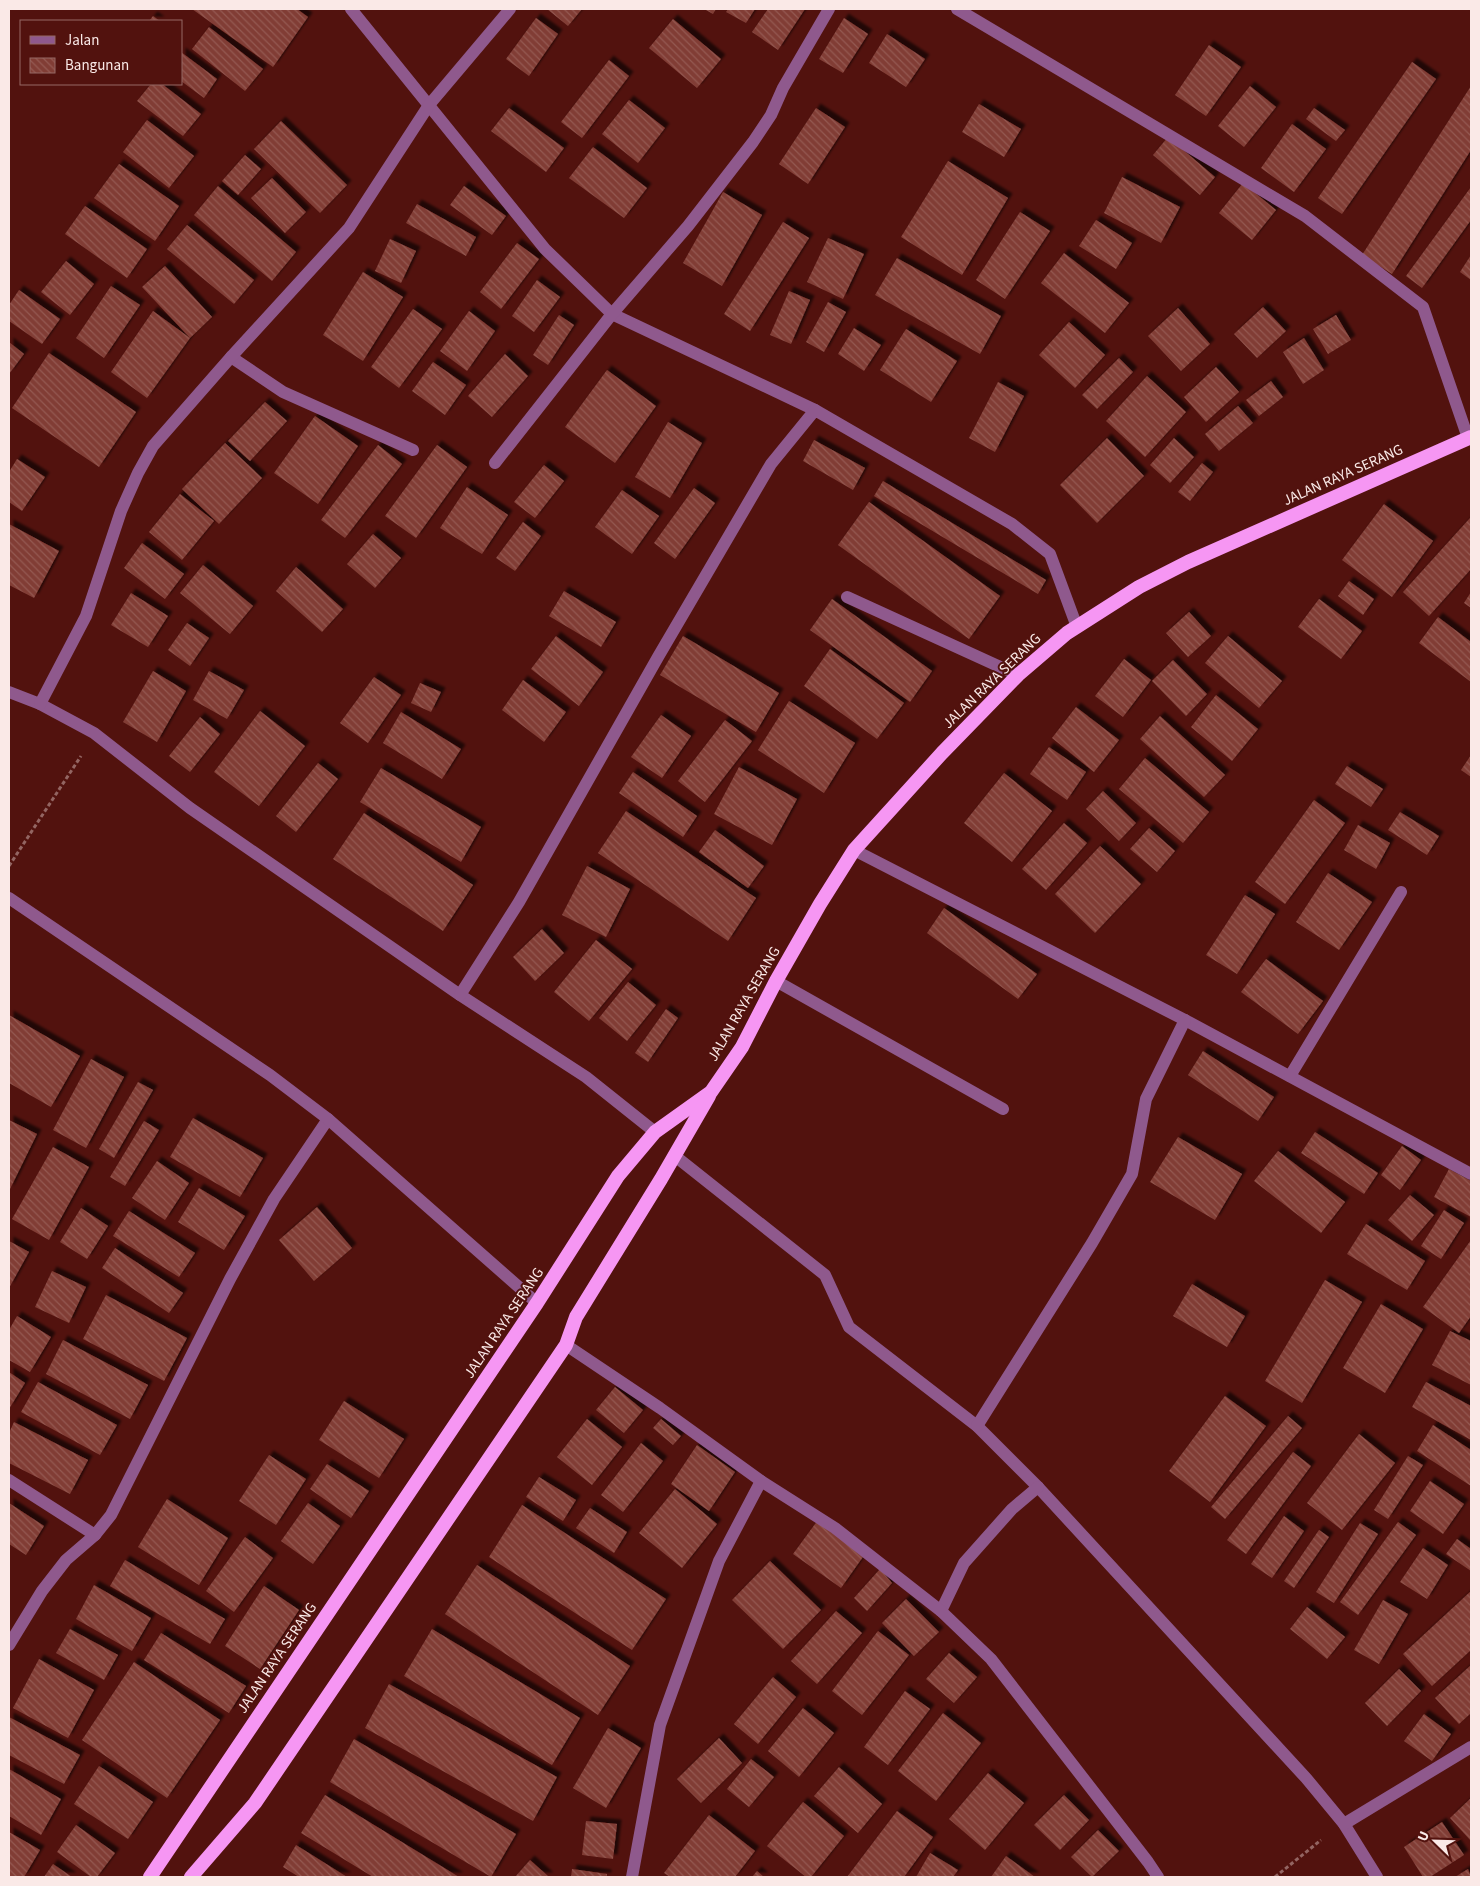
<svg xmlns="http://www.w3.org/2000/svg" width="1480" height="1886" viewBox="0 0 1480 1886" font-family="'Source Sans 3',sans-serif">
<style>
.building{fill:url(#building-back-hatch);filter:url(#shadow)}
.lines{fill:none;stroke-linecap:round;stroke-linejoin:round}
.path{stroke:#936562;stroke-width:3;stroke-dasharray:4 2.5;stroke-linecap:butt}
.service{stroke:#8f598d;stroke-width:12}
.minor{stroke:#8f598d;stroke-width:12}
.tertiary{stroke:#8f598d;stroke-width:12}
.trunk{stroke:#f696f3;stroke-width:14}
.labels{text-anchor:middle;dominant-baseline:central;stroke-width:4;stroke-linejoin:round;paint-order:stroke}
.street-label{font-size:15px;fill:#fae9e7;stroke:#52120e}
</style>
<defs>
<pattern id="building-back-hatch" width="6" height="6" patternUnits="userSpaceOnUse" patternTransform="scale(1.25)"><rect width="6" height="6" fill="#813d35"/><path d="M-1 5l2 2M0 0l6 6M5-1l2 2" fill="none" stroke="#945952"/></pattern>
<filter id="shadow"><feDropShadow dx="4.5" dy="-4.5" stdDeviation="1" flood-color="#0009"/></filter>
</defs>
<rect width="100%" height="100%" fill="#52120e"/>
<g class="building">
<polygon points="192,9 297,9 308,17 273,67"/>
<polygon points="547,9 582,9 568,26"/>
<polygon points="704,9 716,9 713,14"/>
<polygon points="728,9 755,9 746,23 726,12"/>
<polygon points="768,9 805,9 778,50 752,32"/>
<polygon points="153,16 160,21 149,21"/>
<polygon points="536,18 558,34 529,76 506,59"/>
<polygon points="844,18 868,34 843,73 819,59"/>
<polygon points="673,19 721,59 697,88 649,48"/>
<polygon points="209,27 263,69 245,91 192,49"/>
<polygon points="887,34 925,59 906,87 869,63"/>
<polygon points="1209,45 1241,67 1206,116 1175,95"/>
<polygon points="181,52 217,79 204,98 181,81"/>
<polygon points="609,60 629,76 582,138 561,122"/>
<polygon points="1412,62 1436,79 1342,214 1318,198"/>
<polygon points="151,84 162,84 201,114 183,136 137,101"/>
<polygon points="1250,86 1276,107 1244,147 1218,126"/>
<polygon points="1471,86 1471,150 1392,274 1362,255"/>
<polygon points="629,100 665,128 638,163 602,134"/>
<polygon points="979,104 1021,129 1004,157 962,132"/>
<polygon points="509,108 564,148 546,172 491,131"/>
<polygon points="816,108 845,127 808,184 779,164"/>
<polygon points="1314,108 1345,130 1336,141 1306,119"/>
<polygon points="147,120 194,156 169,188 123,152"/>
<polygon points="281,121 347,185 320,213 254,149"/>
<polygon points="1292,124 1326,149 1294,192 1261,168"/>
<polygon points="1168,137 1215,177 1200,195 1153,155"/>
<polygon points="593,147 647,188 624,218 569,178"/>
<polygon points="245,155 261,169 238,195 222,181"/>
<polygon points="948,161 1008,198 962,275 901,237"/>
<polygon points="119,164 179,206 155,241 94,198"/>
<polygon points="1122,177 1180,207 1161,243 1104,213"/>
<polygon points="272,178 306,212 285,233 251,198"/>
<polygon points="1243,183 1276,210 1252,240 1219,213"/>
<polygon points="218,186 296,252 272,281 194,215"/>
<polygon points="464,186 506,216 492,235 450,205"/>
<polygon points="1471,187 1471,220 1422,288 1406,276"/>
<polygon points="723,192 762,215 722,286 683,263"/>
<polygon points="417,204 476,237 466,256 406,223"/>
<polygon points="85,206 147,249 127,278 65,234"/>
<polygon points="1020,212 1050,231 1005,299 976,280"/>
<polygon points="1096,220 1132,243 1116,269 1079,246"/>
<polygon points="783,222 809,238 750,331 724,314"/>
<polygon points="187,225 254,280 234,304 167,249"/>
<polygon points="828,238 864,254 843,299 807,282"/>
<polygon points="390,239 416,251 401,283 375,271"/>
<polygon points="517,243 539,259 501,309 480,292"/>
<polygon points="1064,253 1129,303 1105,333 1041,283"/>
<polygon points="1471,255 1471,280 1460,272"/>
<polygon points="897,258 1001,316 980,354 875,295"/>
<polygon points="66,261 94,284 70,315 41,292"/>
<polygon points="165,266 212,317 190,338 147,398 111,372 153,311 190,338 142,287"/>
<polygon points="363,272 403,297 363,361 323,335"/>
<polygon points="537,280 560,297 534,332 512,316"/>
<polygon points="111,286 140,305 104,358 76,338"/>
<polygon points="19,290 60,319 42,344 9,321 9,305"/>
<polygon points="789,291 810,300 791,344 770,335"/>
<polygon points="828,302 846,312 824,352 806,342"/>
<polygon points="1263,307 1286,331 1257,358 1234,334"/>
<polygon points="1178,308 1210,344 1181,371 1148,336"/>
<polygon points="413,309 442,329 399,388 371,367"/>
<polygon points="469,311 495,331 467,371 440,351"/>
<polygon points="559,315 574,325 548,365 533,355"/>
<polygon points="1336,315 1351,340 1328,354 1313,329"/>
<polygon points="1069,322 1105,355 1075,388 1039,355"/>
<polygon points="854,328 881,345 864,371 838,354"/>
<polygon points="906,329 957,361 931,402 880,370"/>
<polygon points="1304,338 1324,370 1303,384 1283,352"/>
<polygon points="9,342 24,354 9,374"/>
<polygon points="49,353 136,412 99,467 12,408"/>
<polygon points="505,354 528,376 492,417 468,396"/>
<polygon points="1119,358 1133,372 1097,409 1082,395"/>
<polygon points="433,362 466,385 445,415 412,391"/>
<polygon points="1216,367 1239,392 1206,422 1184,397"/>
<polygon points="607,370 656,406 615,463 565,427"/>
<polygon points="1147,376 1186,412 1145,457 1106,421"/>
<polygon points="1271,381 1283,397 1259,416 1246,400"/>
<polygon points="998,382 1024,396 995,452 969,438"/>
<polygon points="265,402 287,421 250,461 228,441"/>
<polygon points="1238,406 1253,423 1219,451 1205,434"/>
<polygon points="315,416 358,446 318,504 274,473"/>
<polygon points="668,422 702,443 670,498 635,477"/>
<polygon points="1107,438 1144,476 1097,523 1060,485"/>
<polygon points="1174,438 1194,457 1170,483 1150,465"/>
<polygon points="814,440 865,468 853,490 803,461"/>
<polygon points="225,443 262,478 219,524 182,489"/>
<polygon points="378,445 402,464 345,538 321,520"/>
<polygon points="437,445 467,467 416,538 385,516"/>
<polygon points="17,459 45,477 22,511 9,502 9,472"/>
<polygon points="1202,463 1213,472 1190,501 1178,492"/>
<polygon points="544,465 564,481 535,518 514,502"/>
<polygon points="883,481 1046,580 1038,594 874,496"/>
<polygon points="467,487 508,515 482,554 440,528"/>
<polygon points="694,488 715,503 675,559 654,543"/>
<polygon points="622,490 659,516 632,554 595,527"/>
<polygon points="180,494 214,521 182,560 149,532"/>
<polygon points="869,502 1000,596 969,639 838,545"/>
<polygon points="1384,504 1433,541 1392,597 1342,560"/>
<polygon points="1471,517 1471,569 1429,616 1403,592"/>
<polygon points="523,522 541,536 515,571 496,558"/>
<polygon points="9,524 59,551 34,598 9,585"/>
<polygon points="373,534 401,558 375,588 347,564"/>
<polygon points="142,543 184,574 165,599 124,568"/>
<polygon points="203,565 253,606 230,634 180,593"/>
<polygon points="296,567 343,609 322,632 276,591"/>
<polygon points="1349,581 1374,599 1363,615 1338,596"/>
<polygon points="564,591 616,622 601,647 549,616"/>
<polygon points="1471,592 1471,608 1464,603"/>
<polygon points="131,593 168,616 148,647 111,625"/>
<polygon points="832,599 932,671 910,702 810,630"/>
<polygon points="1319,599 1362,631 1341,659 1298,627"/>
<polygon points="1189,612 1211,636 1188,657 1166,633"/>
<polygon points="1438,617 1471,642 1471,682 1419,643"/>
<polygon points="187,623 209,638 190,666 168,650"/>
<polygon points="556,636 603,672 579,706 531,669"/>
<polygon points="683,636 779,693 756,732 660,675"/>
<polygon points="1228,636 1282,681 1259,708 1205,663"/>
<polygon points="830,649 904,703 877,739 804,686"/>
<polygon points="1124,659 1151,680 1123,717 1095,696"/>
<polygon points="1173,660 1207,694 1186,716 1152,681"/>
<polygon points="153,671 186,691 157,742 123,722"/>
<polygon points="209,671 244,690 227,719 193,700"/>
<polygon points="374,677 401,695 368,743 340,723"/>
<polygon points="523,680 566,712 544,742 502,710"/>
<polygon points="420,683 441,692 431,712 411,703"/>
<polygon points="1216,695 1258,729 1232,761 1191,727"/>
<polygon points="789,701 855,743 824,793 758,750"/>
<polygon points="1076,707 1119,740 1094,772 1052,738"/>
<polygon points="260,711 305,746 259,806 214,772"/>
<polygon points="401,712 461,749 442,779 383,743"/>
<polygon points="661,715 691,736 662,778 631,757"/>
<polygon points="1160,716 1225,775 1204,797 1140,739"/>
<polygon points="200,717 220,734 190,772 169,756"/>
<polygon points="725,720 752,741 705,802 678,781"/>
<polygon points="1049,747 1086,772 1067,800 1030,774"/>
<polygon points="1471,755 1471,777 1461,770"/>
<polygon points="1145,758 1209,812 1183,843 1119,789"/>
<polygon points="318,763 338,779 296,832 276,816"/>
<polygon points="1347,766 1383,789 1371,807 1335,784"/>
<polygon points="739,767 797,799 772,845 714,814"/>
<polygon points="381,768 481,827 461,862 360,802"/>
<polygon points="633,772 697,816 683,837 619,793"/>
<polygon points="1004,773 1052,811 1012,862 964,823"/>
<polygon points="1103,791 1136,823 1119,841 1086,809"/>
<polygon points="1314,800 1345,823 1285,904 1255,882"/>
<polygon points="626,811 756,898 728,941 598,853"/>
<polygon points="1400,812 1439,836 1427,855 1388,830"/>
<polygon points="364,813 473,885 443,931 333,859"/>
<polygon points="1064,823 1087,843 1046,890 1022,869"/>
<polygon points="1358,825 1390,843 1376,869 1344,850"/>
<polygon points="1149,828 1175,851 1157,872 1130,849"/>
<polygon points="715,830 764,866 748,888 699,852"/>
<polygon points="1100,846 1141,884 1095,933 1055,894"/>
<polygon points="587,866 630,889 606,937 562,915"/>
<polygon points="1328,873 1372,902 1339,950 1296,922"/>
<polygon points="1245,895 1275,914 1237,974 1206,955"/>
<polygon points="944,908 1037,974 1018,999 927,933"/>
<polygon points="542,929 564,953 535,981 513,957"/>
<polygon points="596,940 632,969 589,1021 554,992"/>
<polygon points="1266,959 1323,1001 1298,1034 1241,992"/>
<polygon points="628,982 656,1005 627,1041 599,1018"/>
<polygon points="666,1009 678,1018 648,1062 635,1053"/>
<polygon points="9,1015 80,1056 51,1107 9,1083"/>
<polygon points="1203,1051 1274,1097 1258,1121 1188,1075"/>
<polygon points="91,1059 124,1077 86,1148 53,1130"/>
<polygon points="138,1082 153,1090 114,1158 99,1149"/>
<polygon points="193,1118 263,1158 240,1197 170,1157"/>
<polygon points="9,1120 37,1134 9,1191"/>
<polygon points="144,1121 159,1130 125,1186 110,1177"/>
<polygon points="1315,1132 1378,1173 1364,1194 1301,1153"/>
<polygon points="1178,1137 1242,1174 1215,1220 1150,1182"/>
<polygon points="1402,1146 1421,1160 1400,1190 1381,1175"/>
<polygon points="53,1147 89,1167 49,1240 12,1219"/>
<polygon points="1278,1151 1345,1202 1321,1233 1254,1181"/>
<polygon points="157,1161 189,1183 165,1220 132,1198"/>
<polygon points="1449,1169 1471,1181 1471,1217 1434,1197"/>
<polygon points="199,1188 245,1216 224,1250 178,1222"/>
<polygon points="1410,1195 1434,1215 1412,1241 1388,1220"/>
<polygon points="317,1207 352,1248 314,1281 279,1240"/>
<polygon points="81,1208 108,1226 87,1259 60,1242"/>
<polygon points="1444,1210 1464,1223 1441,1259 1421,1246"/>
<polygon points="129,1211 195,1253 179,1277 113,1236"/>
<polygon points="1366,1224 1425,1261 1407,1290 1347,1254"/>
<polygon points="1471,1240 1471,1316 1459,1333 1423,1307"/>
<polygon points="9,1241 29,1252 9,1288"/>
<polygon points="115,1248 183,1293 169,1313 102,1268"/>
<polygon points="52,1271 86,1287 69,1323 35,1307"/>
<polygon points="1325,1280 1362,1302 1302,1403 1265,1381"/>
<polygon points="1192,1284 1245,1316 1227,1347 1173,1316"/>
<polygon points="106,1295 187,1338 164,1381 83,1339"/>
<polygon points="1381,1304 1423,1329 1385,1393 1343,1368"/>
<polygon points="17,1316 51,1337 30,1372 9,1360 9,1330"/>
<polygon points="1450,1331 1471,1341 1471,1385 1432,1365"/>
<polygon points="63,1340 148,1385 130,1419 46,1374"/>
<polygon points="9,1372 25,1383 9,1409"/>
<polygon points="38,1382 117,1425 100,1455 21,1412"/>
<polygon points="1426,1382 1471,1406 1471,1440 1412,1407"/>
<polygon points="615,1387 643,1410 624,1433 596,1410"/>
<polygon points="1225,1396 1266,1426 1210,1502 1169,1471"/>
<polygon points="344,1401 404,1439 379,1478 319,1440"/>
<polygon points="1288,1416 1302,1428 1225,1519 1211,1507"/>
<polygon points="587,1419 622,1447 592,1485 557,1457"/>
<polygon points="661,1419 681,1436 673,1445 653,1428"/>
<polygon points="14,1422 88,1460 70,1494 9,1463 9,1433"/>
<polygon points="1433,1425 1471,1450 1471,1486 1417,1451"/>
<polygon points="1359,1434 1395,1463 1342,1530 1307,1503"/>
<polygon points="641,1443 663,1461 623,1512 601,1495"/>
<polygon points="697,1445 735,1472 709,1511 671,1484"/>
<polygon points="1293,1452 1311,1466 1246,1554 1227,1540"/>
<polygon points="269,1455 306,1479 276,1525 239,1501"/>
<polygon points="1408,1456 1423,1465 1388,1519 1374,1510"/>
<polygon points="327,1464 369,1491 351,1518 310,1489"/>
<polygon points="539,1477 576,1500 563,1521 526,1497"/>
<polygon points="1430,1481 1464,1504 1443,1534 1410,1511"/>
<polygon points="675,1489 717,1524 682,1568 639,1533"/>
<polygon points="167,1499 228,1538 199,1585 138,1547"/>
<polygon points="9,1503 44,1526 26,1555 9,1544"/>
<polygon points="308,1503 340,1526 313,1564 281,1541"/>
<polygon points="522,1505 666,1599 632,1650 489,1557"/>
<polygon points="590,1508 627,1532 614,1553 576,1528"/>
<polygon points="1284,1516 1304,1531 1272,1578 1251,1564"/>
<polygon points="818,1520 865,1554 841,1588 793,1554"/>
<polygon points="1398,1522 1416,1535 1358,1615 1340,1602"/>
<polygon points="1360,1523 1378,1534 1334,1603 1316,1592"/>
<polygon points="1319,1530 1329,1537 1294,1588 1284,1581"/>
<polygon points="245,1537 273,1558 234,1612 206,1591"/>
<polygon points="1457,1539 1471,1549 1471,1571 1446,1554"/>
<polygon points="1423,1548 1448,1565 1427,1599 1400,1582"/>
<polygon points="125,1560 225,1619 210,1644 110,1586"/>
<polygon points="770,1561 821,1610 783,1649 732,1600"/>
<polygon points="477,1565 630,1666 598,1715 445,1614"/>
<polygon points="880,1569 892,1583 867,1611 854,1598"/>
<polygon points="94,1585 151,1618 132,1651 76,1619"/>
<polygon points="264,1586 299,1610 260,1669 225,1646"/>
<polygon points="1471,1591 1471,1650 1432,1686 1403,1654"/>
<polygon points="906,1599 939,1632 914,1656 882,1623"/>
<polygon points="1383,1600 1408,1614 1379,1664 1354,1650"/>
<polygon points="1307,1607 1345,1637 1327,1659 1290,1629"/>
<polygon points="836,1611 862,1633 817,1684 791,1661"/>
<polygon points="70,1629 118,1655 104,1680 56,1653"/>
<polygon points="432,1629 580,1718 552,1765 404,1676"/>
<polygon points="878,1631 909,1655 862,1715 832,1691"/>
<polygon points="161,1633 246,1686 229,1713 144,1660"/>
<polygon points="949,1653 977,1677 954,1703 926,1679"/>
<polygon points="39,1659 94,1690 68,1738 13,1708"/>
<polygon points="134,1662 220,1720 167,1798 82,1740"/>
<polygon points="1471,1665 1471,1713 1459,1724 1435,1698"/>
<polygon points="1399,1669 1421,1691 1387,1726 1365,1703"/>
<polygon points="773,1677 796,1697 758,1744 734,1724"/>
<polygon points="389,1684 557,1777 533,1821 365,1728"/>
<polygon points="905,1691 930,1709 888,1765 864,1747"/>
<polygon points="803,1708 834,1733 799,1777 768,1751"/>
<polygon points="943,1713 981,1743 936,1801 898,1771"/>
<polygon points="1424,1714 1451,1734 1432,1761 1404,1741"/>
<polygon points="9,1717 80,1755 64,1784 9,1755"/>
<polygon points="608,1728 641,1748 606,1808 573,1788"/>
<polygon points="719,1738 742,1763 701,1803 677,1779"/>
<polygon points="354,1739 516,1834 491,1877 330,1782"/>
<polygon points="751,1759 774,1777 749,1807 727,1789"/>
<polygon points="99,1766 153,1802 128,1839 74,1804"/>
<polygon points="839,1767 882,1804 858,1833 814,1796"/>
<polygon points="9,1769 61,1799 41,1835 9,1816"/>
<polygon points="988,1773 1024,1803 985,1850 949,1819"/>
<polygon points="325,1795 459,1877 373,1877 301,1833"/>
<polygon points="1064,1795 1089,1820 1060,1850 1034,1825"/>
<polygon points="1471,1798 1471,1841 1450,1818"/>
<polygon points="803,1802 844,1836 811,1877 806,1877 767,1846"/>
<polygon points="897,1811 933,1837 904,1877 847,1877"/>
<polygon points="709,1815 755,1851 735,1877 670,1877 664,1873"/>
<polygon points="586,1821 617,1824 613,1859 582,1855"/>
<polygon points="1442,1822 1464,1855 1430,1877 1423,1877 1404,1847"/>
<polygon points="76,1825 115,1853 97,1877 91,1877 57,1852"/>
<polygon points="1098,1830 1119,1851 1092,1877 1071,1857"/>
<polygon points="9,1832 40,1850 24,1877 9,1877"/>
<polygon points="296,1845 347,1877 299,1877 283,1867"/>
<polygon points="930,1853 958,1870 953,1877 916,1877"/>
<polygon points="1006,1856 1035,1877 991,1877"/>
<polygon points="530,1860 549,1877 515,1877"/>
<polygon points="53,1864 72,1877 44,1877"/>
<polygon points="572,1869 607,1874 607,1877 571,1877"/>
<polygon points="1468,1869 1471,1877 1455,1877"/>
<polygon points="757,1871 764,1877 752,1877"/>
</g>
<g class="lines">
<g class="path">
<polyline points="9,866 81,756"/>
<polyline points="1275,1877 1321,1840"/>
</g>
<polyline class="service" points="847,597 1018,675"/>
<g class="minor">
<polyline points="351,9 545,249 612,314 815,410"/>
<polyline points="957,9 1305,216 1423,307 1468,438"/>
<polyline points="231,357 283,392 413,450"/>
<polyline points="495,463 612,314 688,226 753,142 771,115 783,88 829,9"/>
<polyline points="9,692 40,704 94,733 190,808 460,995 586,1077 655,1132"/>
<polyline points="40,704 86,616 121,511 138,473 153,446 231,357 349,228 429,105 510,9"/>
<polyline points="854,850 1185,1020 1471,1174"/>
<polyline points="776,981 1003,1109"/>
<polyline points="460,995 519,902 658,657 771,464 815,410 1012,524 1050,554 1077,627"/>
<polyline points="1290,1076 1401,892"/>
<polyline points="675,1156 825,1275 849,1327 977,1426 1038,1487 1306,1778 1344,1824 1377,1877"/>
<polyline points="977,1426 1092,1243 1132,1174 1146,1099 1185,1020"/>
<polyline points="9,1480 95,1535 111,1515 230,1279 274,1199 328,1119"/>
<polyline points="941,1611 964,1563 1012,1509 1038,1487"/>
<polyline points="9,1645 42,1591 66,1560 95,1535"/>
<polyline points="1344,1824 1471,1747"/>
<polyline points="632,1877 660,1725 719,1561 761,1481"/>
</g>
<g class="tertiary">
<polyline points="9,898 270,1075 328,1119 537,1303"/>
<polyline points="566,1345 660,1408 761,1481 835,1528 941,1611 991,1659 1148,1862 1158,1877"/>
</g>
<g class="trunk">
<polyline points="150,1877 537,1303 618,1176 655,1132 711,1092 742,1047 776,981 820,904 854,850 942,753 1018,675 1067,633 1139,587 1188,562 1471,437"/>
<polyline points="191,1877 255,1803 566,1345 576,1317 661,1179 709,1096"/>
</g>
</g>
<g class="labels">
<g class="street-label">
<text transform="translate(1343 475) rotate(-24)">JALAN RAYA SERANG</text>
<text transform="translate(992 681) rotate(-44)">JALAN RAYA SERANG</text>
<text transform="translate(744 1004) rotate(-60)">JALAN RAYA SERANG</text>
<text transform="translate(504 1323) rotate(-56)">JALAN RAYA SERANG</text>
<text transform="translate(277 1658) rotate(-56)">JALAN RAYA SERANG</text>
</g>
</g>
<rect width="1480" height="1886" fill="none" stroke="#fae9e7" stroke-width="20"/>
<rect x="20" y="20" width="162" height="65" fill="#52120e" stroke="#956865"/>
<rect x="30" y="36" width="25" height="8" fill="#8f598d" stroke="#956865"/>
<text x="65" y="45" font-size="15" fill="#fae9e7">Jalan</text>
<rect x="30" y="58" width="25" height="15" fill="url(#building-back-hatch)" stroke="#956865"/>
<text x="65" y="70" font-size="15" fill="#fae9e7">Bangunan</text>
<g transform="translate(1435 1841) rotate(293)" stroke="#52120e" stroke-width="4" paint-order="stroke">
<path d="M0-4L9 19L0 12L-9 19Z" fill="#fae9e7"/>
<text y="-8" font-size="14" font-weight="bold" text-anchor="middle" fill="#fae9e7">U</text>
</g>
</svg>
